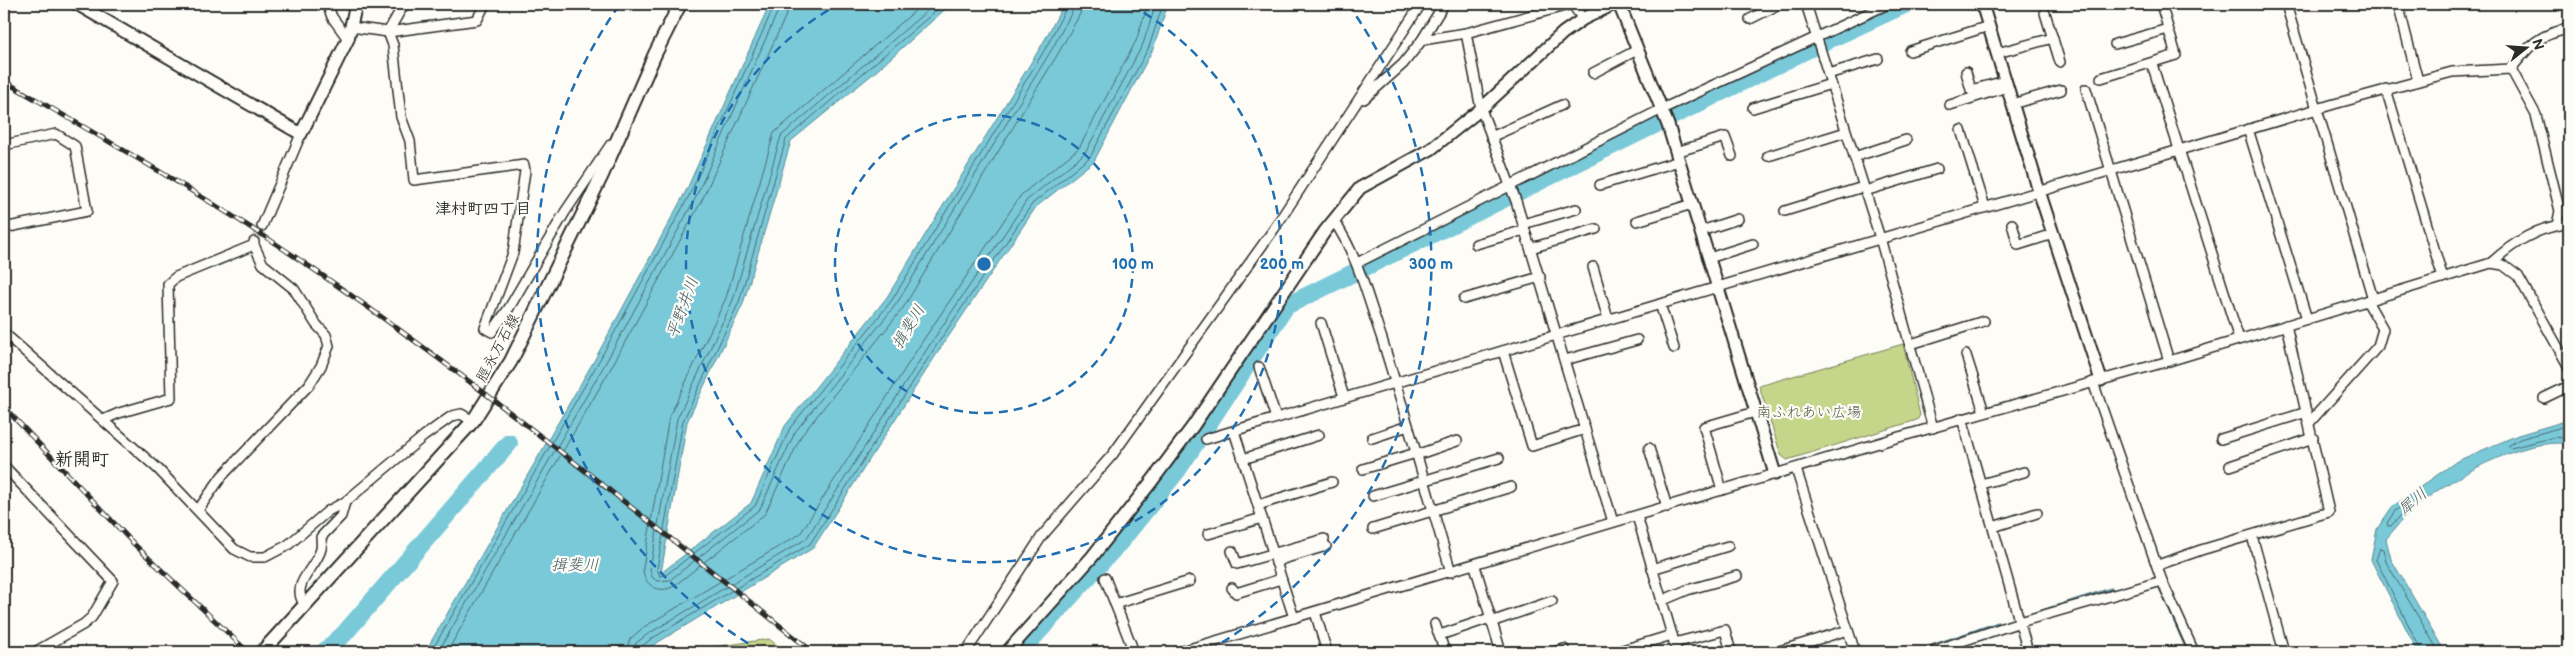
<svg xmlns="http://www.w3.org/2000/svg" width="2573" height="656" viewBox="0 0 2573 656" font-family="'Balsamiq Sans','Klee One',sans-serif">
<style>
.green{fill:#c5d589;stroke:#78805a}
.water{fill:#7ac9d8;stroke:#5a8a93}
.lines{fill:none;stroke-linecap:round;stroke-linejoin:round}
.shore{stroke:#4b6a70;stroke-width:1}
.stream{stroke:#5a8a93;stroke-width:3}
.river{stroke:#7ac9d8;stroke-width:18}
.minor-tunnel{stroke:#d3d2ce;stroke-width:9;stroke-dasharray:9 4.5;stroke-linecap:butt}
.minor-casing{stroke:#2b2b2b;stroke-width:12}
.tertiary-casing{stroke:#2b2b2b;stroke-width:15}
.secondary-casing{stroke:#2b2b2b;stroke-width:16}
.minor{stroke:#fdfcf7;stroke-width:9}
.tertiary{stroke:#fdfcf7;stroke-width:11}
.secondary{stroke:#fdfcf7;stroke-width:12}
.rail-casing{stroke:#2b2b2b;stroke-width:5}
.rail{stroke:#fdfcf7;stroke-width:3;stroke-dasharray:9;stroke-linecap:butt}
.ring{fill:none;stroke:#1f6fb2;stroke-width:2.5;stroke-dasharray:9 6}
.labels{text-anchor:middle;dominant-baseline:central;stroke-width:4.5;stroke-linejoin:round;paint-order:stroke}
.street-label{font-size:15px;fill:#2b2b2b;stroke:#fdfcf7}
.park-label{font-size:15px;fill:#595e47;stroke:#fdfcf7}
.neighbourhood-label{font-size:16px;font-weight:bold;fill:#2b2b2b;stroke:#fdfcf7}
.water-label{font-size:16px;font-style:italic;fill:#435a5f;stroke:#fdfcf7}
.quarter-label{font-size:18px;font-weight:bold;fill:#2b2b2b;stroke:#fdfcf7}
.centre{fill:#1f6fb2;stroke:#fdfcf7;stroke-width:2.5}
.ring-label{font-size:15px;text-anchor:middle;font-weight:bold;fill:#1f6fb2;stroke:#fdfcf7;stroke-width:4.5;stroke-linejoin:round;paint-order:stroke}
</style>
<rect width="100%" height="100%" fill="#fdfcf7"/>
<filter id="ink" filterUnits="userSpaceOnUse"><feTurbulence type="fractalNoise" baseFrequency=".02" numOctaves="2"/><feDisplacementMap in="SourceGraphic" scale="10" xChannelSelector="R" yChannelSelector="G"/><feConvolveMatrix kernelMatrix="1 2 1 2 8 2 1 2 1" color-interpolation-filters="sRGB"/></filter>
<g filter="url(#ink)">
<g class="green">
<polygon points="1903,344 1920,415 1917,420 1787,460 1781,455 1759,386"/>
<polygon points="769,639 786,652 697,652 700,649"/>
</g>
<g class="water">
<polygon points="770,4 951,4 874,73 791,141 743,304 687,422 661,573 751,503 785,426 887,297 1043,43 1064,4 1168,4 1153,49 1094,161 1036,207 938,352 813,548 642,652 425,652 595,359 686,191"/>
<path d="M2569,420v24c-45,-8 -125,37 -158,67 -9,8 -17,19 -25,28l5,20 54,93h-27l-47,-92 6,-31 15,-22 65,-46 61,-26z"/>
</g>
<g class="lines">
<g class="shore">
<path d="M923,4l-149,129 -48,165 -57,119 -26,151c0,17 16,27 31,18l91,-72 36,-78 102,-128 156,-256 21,-38 2,-10"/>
<polyline points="935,4 781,136 733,300 677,419 650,569 652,577 657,581 670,580 760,509 795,432 897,303 1052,49 1073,10 1074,4"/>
<polyline points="944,4 786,139 739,302 683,421 657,569 660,576 666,575 755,506 790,428 892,300 1047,46 1068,4"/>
<polyline points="2569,425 2520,439 2508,446 2511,448 2555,437 2569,439"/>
<polygon points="2403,506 2406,510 2391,526 2388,526 2387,523 2395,511"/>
<polyline points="431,652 599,361 690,194 775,4"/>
<polyline points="438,652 605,364 696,197 781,4"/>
<polyline points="447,652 611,368 702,200 787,13 788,4"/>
<polyline points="626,652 630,639 644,627 800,534 922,342 1021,195 1079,148 1136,41 1148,4"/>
<polyline points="633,652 636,643 648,634 806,539 929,346 1027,200 1085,153 1143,44 1156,4"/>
<polyline points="640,652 641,647 651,639 810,544 934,349 1032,204 1090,157 1149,47 1163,4"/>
<polyline points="2422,652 2376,560 2380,548 2383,549 2386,562 2439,652"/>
</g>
<g class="stream">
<polyline points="213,267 243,254"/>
<polyline points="2160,588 2188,652"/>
<polyline points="2032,614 2111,589"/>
<polyline points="1914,652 1998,623"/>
</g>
<g class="river">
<polyline points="324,652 344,634 509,443"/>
<polyline points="1020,652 1121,541 1177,471 1286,306 1817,45 1906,4"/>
</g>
<polyline class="minor-tunnel" points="254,242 262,226"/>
<defs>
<g id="minor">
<polyline points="327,4 332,17 348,39"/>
<polyline points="404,4 388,32 393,45 401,117 410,141 414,180 524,165 525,171 513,253 485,328 492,332 509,308 565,212 611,144"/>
<polyline points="1572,4 1583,19"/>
<polyline points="1806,4 1880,238 1933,428"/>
<polyline points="2286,4 2373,299"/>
<polyline points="2398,4 2418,81"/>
<polyline points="2045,13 2060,62"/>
<polyline points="1750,19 1780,4"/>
<polyline points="351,27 388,32 477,20 485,4"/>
<polyline points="1466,33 1481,109 1516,201 1613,522"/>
<polyline points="1422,40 1466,33 1572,4"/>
<polyline points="2115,44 2168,29"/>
<polyline points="1910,51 1989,26"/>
<polyline points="1997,53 2053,38"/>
<polyline points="2152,64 2239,339"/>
<polyline points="2511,69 2536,115 2560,211 2557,225"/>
<polyline points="1966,72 1971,90 2005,81"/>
<polyline points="1593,73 1637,50"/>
<polyline points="1828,74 1878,59"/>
<polyline points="2101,78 2176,55 2161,4"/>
<polyline points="2086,89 2169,361"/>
<polyline points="2386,89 2443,278"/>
<polyline points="1364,99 1403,64 1422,40 1444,4"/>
<polyline points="2012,104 2061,90"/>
<polyline points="1950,105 2007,87"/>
<polyline points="1753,108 1831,84"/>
<polyline points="2248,129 2307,319"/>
<polyline points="1961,130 1985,207"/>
<polyline points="1491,137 1562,105"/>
<polyline points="4,145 56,134 75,146 87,211 4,228"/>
<polyline points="1676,152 1725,137 1732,156"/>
<polyline points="1768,156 1846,132"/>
<polyline points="1854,157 1906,140"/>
<polyline points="1600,185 1679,161"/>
<polyline points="1865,191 1937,169"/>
<polyline points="1785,211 1863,187"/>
<path d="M1334,221c24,35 34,78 48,118 24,77 46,155 69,233"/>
<polyline points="1637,221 1692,204"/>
<polyline points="1523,224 1576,209"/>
<polyline points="2012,224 2018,245 2053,234"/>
<polyline points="262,226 301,134"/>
<polyline points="1701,231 1738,219"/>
<polyline points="1476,244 1525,230"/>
<polyline points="1531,248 1596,229"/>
<polyline points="1709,258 1753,244"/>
<polyline points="1357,263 1662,109 1888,4"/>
<path d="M2491,263c22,-20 47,-37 78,-39"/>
<polyline points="1593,267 1608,319"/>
<polyline points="1464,299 1540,277"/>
<polyline points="1660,304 1674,348"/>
<polyline points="1321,323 1344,397"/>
<polyline points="4,333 158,469 234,549 250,557 265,557 288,545 328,511 345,502 424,436 452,416 461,414 473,421"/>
<polyline points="1911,344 1984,321"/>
<polyline points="1503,351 1532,446 1585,429"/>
<polyline points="1966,355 1984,412"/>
<polyline points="1565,360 1637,340"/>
<polyline points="1259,367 1276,418"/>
<polyline points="2093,382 2162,581 2194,652"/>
<polyline points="2544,398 2569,386"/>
<polyline points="1962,418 2028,652"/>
<polyline points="103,420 119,413 171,398 168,284 176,277 254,245 254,242"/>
<polyline points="2310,422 2378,346 2383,329 2367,301"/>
<polyline points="1234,431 1294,618"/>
<polyline points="1372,438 1408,426"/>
<path d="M1206,439l1128,-335 118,-32 59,-3c18,-23 27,-35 58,-40"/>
<polyline points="2221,439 2307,412"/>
<polyline points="1649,448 1667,507"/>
<polyline points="1416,455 1457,441"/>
<polyline points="1243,459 1319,435"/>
<polyline points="4,466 113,581 92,617 84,624 35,652"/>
<polyline points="2230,466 2313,438"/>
<polyline points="1363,469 1416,453"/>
<polyline points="1796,469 1855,652"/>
<polyline points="1981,484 2024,472"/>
<polyline points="1722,490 1704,427 1755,412"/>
<polyline points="1373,496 1499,458"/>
<polyline points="1258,505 1332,482"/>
<polyline points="198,510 222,476 309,385 321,366 329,346 326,335 316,324 294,289 263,264 254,245"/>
<polyline points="1637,516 1677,652"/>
<polyline points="1993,527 2037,513"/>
<polyline points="1373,529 1511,487"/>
<polyline points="1208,534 1262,518"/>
<polyline points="2252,536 2284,652"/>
<polyline points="1232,551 1237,564 1324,539"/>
<polyline points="1276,563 1283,559 1326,546"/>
<polyline points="2158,565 2201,550 2329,512 2286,325"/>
<polyline points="1475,566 1501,652"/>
<polyline points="1652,569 1728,546"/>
<polyline points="1105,578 1134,652"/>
<polyline points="1232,588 1236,593 1281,579"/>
<polyline points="1661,601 1687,590 1737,576"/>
<polyline points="1115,604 1190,581"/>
<path d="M305,605c-16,-21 11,-36 16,-56 1,-4 0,-9 0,-12l20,-21 4,-14"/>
<polyline points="1315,612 1327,652"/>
<polyline points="1491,622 1552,601"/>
<polyline points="1435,624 1445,652"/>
<polyline points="1440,635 1490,618"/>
<polyline points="1674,643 1725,630 1731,652"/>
<polyline points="966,652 1042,536 1113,454 1274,229 1421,4"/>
<polyline points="1179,652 1899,437 2169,361 2491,263 2503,265 2518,276 2569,367"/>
<polyline points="1554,652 1564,649"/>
<polyline points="1616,652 1672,635"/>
<polyline points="1776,652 1848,630"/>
<polyline points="1929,652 2020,622 2162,581"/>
</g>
<g id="tertiary">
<polyline points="77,4 301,134 348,39 356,4"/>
<polyline points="1619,4 1668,125 1775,474"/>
<polyline points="1982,4 2039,191 2101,380"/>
<polyline points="1007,652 1092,557 1152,481 1193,426 1325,231 1360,188 1431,149 1481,109 1563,33 1583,19 1614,4"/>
</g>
<polyline id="secondary" points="262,652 473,421 511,361 602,175 655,54 680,4"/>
</defs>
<use href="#minor" class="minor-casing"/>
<use href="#tertiary" class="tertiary-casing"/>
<use href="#secondary" class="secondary-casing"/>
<use href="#minor" class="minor"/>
<use href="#tertiary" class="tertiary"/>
<use href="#secondary" class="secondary"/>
<defs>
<g id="rail">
<path d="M4,81c90,52 182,104 269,161 189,125 363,270 540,410"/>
<polyline points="4,407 134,544 248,652"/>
</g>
</defs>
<use href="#rail" class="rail-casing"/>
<use href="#rail" class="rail"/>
</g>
</g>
<g class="ring">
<circle cx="984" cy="264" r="149"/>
<path d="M1131 5A298 298 0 1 1 837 5"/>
<path d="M761 651A447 447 0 0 1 620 4M1348 4A447 447 0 0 1 1208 651"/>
</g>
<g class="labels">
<g class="street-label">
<text transform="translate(498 348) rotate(-62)">脛永万石線</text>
</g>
<g class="park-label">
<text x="1809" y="412">南ふれあい広場</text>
</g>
<g class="neighbourhood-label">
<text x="483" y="209">津村町四丁目</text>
</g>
<g class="water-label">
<text transform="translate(683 308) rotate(-70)">平野井川</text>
<text transform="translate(909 327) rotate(-59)">揖斐川</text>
<text transform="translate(2413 502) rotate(-41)">犀川</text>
<text x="575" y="565">揖斐川</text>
</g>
<g class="quarter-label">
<text x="82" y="459">新開町</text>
</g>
</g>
<circle cx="984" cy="264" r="8" class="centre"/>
<g class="ring-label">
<text x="1133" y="269">100 m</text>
<text x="1282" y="269">200 m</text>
<text x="1431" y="269">300 m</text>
</g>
<rect width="2573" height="656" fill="none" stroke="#fdfcf7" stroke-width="20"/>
<rect x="10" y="10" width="2553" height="636" fill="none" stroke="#2b2b2b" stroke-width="2" filter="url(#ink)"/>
<g transform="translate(2526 48) rotate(73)" stroke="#fdfcf7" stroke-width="4" paint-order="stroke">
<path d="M0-4L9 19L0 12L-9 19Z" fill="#2b2b2b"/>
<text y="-8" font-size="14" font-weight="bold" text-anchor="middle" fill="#2b2b2b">N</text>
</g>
</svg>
